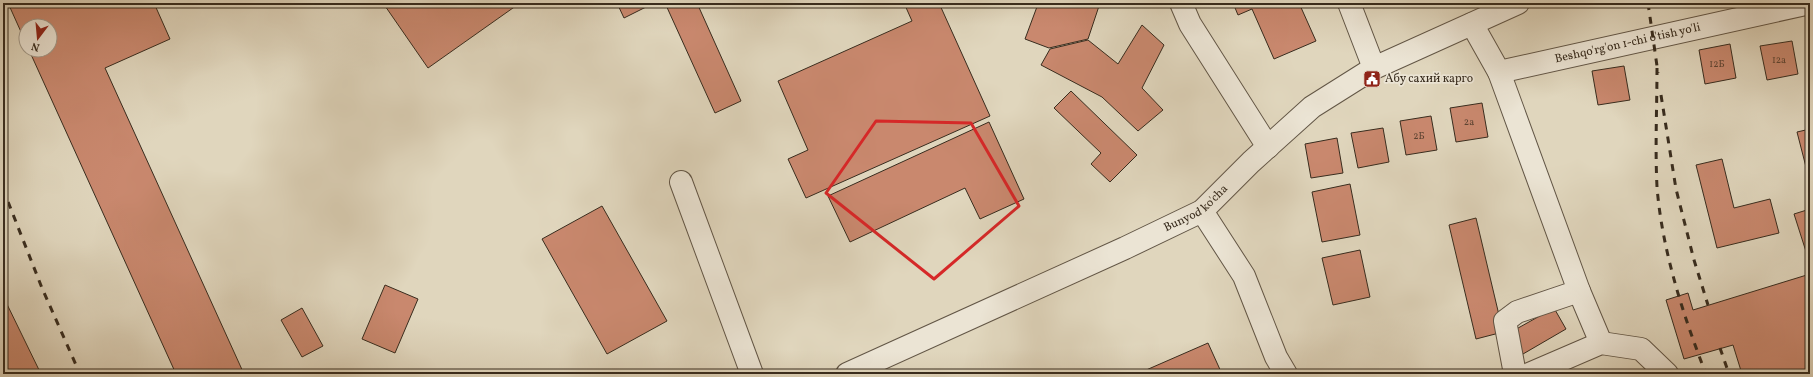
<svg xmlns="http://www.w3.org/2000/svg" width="1813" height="377" viewBox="0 0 1813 377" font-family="Vollkorn,serif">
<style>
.building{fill:#c9886e;stroke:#382c1e}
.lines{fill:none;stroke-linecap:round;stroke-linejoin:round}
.minor-casing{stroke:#625646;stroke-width:24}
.minor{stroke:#ebe4d4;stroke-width:22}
.rail{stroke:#382c1e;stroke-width:3;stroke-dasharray:7 7;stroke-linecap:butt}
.marked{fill:none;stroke:#d62828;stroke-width:3;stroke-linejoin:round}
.labels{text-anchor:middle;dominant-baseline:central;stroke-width:3.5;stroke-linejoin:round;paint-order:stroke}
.number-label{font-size:10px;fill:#5c4332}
.street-label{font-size:12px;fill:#382c1e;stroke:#ebe4d4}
.poi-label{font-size:12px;fill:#382c1e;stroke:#ebe4d4;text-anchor:start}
</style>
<rect width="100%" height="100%" fill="#e0d6bd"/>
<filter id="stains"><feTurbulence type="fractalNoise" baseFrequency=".005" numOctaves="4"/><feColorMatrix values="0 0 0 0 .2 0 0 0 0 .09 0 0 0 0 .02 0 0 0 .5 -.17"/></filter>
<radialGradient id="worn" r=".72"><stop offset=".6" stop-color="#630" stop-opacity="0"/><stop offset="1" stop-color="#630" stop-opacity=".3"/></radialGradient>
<g class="building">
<polygon points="8,3 154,3 170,39 105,68 244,374 176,374 29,50 50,50 50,26 26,26 26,43"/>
<polygon points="383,3 520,3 428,68"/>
<polygon points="617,3 654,3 624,18"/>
<polygon points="665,3 697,3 741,101 715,113"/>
<polygon points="904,3 939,3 990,116 806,198 788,159 808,150 778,81 912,21"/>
<polygon points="1036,3 1100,3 1088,39 1049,48 1025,39 1038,4"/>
<polygon points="1233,3 1299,3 1316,41 1274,59 1252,9 1238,15"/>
<polygon points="1142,25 1164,45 1142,88 1163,110 1138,131 1102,97 1041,65 1050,49 1088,40 1118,64"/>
<polygon points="1792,41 1798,74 1767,80 1760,46"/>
<polygon points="1730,44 1736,78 1705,84 1699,50"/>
<polygon points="1624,66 1630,100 1598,105 1592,71"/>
<polygon points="1071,91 1137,155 1110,182 1091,164 1101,153 1054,108"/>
<polygon points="1482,103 1488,137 1456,142 1450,108"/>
<polygon points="1431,116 1437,150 1406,155 1400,121"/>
<polygon points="989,122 1024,199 980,219 965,188 850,242 828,196"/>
<polygon points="1383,128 1389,162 1358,168 1351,133"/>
<polygon points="1810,129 1810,166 1806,167 1797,132"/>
<polygon points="1337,138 1343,173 1311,178 1305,144"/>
<polygon points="1722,159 1734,208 1770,199 1779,233 1717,248 1696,165"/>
<polygon points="1350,184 1360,235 1322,242 1312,192"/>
<polygon points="602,206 667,321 607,354 542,239"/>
<polygon points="1810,209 1810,264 1794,214"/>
<polygon points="1476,218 1503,332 1476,339 1449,225"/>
<polygon points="1360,250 1370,297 1333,305 1322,258"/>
<polygon points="1810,274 1810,374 1742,374 1733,345 1684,359 1666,300 1688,293 1693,310"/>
<polygon points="385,285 418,299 395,353 362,339"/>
<polygon points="3,296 41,374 3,374"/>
<polygon points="302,308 323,346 302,357 281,320"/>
<polygon points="1554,308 1566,329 1523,354 1511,332"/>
<polygon points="1208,343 1222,374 1137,374"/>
</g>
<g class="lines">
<defs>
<g id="minor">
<polyline points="1181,3 1190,24 1268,147"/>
<polyline points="1349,3 1374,68"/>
<path id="s1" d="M1472,24l27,48 311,-69"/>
<polyline points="1499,72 1579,291 1601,343"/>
<polyline points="681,182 752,374"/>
<polyline points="1202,211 1244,276 1276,357 1286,374"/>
<path id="s2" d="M847,374l278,-126 77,-37 49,-49 61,-55 62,-39 144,-65"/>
<polyline points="1515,374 1505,321 1517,312 1579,291"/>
<polyline points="1529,374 1601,343 1641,349 1667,374"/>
</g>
</defs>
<use href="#minor" class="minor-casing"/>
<use href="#minor" class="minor"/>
<g class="rail">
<polyline points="1648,3 1658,73"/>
<path d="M1657,68c0,39 -2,79 0,119 5,63 26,128 49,187"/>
<polyline points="1661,95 1676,189 1694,260 1708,305"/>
<polyline points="3,189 42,288 80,374"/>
<polyline points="1720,348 1729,374"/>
</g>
</g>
<path class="marked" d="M876,121l95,2 48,83 -85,73 -108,-86z"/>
<defs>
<symbol id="civic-square" viewBox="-11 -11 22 22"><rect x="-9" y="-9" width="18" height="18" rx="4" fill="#8f2418" stroke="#ebe4d4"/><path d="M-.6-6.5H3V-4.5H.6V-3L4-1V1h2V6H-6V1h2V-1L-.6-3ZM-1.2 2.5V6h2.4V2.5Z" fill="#fff"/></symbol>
</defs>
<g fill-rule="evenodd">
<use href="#civic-square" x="1362" y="69" width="20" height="20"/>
</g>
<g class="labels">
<g class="number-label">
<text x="1779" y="60">12a</text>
<text x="1717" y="64">12Б</text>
<text x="1469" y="122">2a</text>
<text x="1419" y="136">2Б</text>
</g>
<g class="street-label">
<text stroke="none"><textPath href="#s1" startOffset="187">Beshqo'rg'on 1-chi o'tish yo'li</textPath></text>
<text stroke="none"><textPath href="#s2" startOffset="387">Bunyod ko'cha</textPath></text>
</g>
<g class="poi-label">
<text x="1385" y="79">Абу сахий карго</text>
</g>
</g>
<rect width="1813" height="377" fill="none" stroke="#e0d6bd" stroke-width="16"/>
<rect x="4" y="4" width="1805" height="369" fill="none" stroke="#382c1e" stroke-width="2"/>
<rect x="8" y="8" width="1797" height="361" fill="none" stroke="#382c1e"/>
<g transform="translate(38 38) rotate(196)"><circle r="19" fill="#ebe4d4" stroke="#a39a8b"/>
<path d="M0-3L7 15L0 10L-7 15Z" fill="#8f2418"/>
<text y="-6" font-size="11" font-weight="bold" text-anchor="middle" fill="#382c1e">N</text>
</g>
<rect width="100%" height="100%" filter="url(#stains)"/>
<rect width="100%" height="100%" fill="url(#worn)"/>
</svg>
